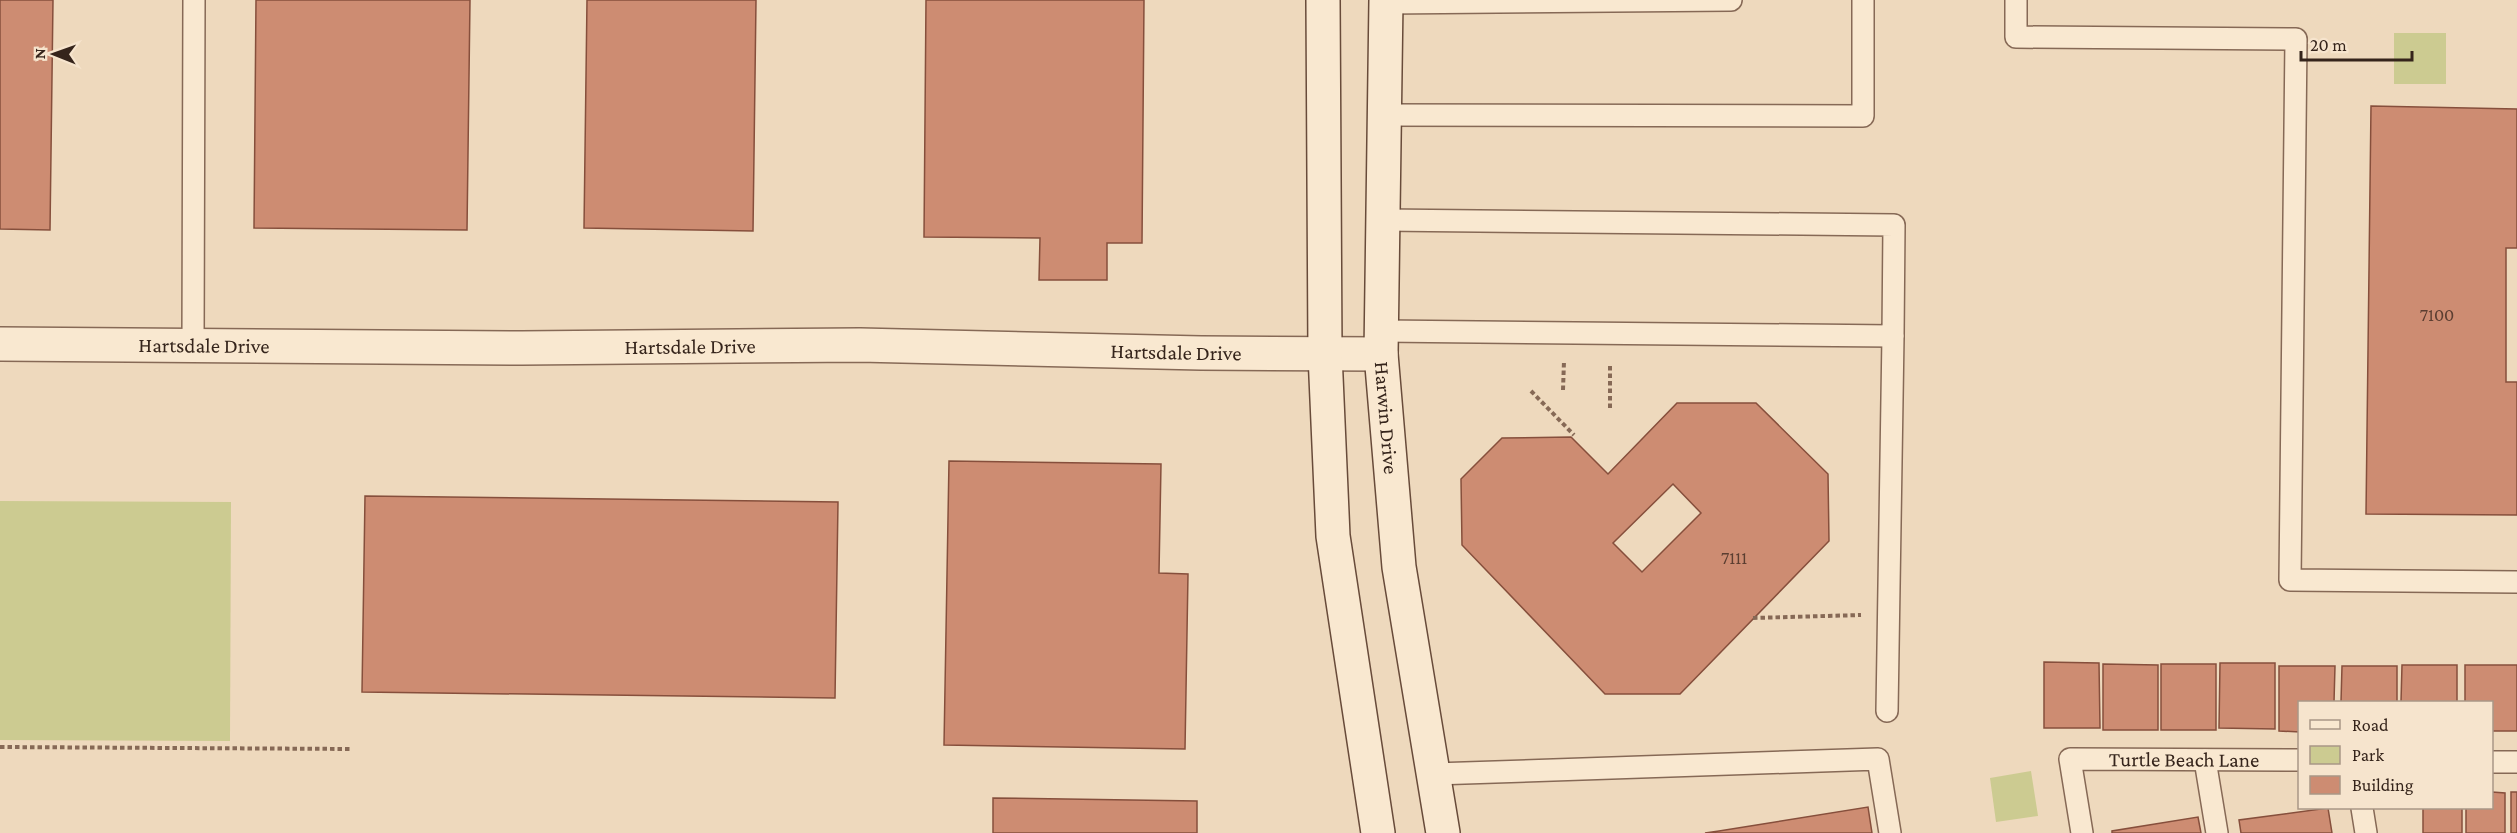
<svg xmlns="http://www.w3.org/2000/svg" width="2517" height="833" viewBox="0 0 2517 833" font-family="'Crimson Pro',serif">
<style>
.green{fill:#cccb91}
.building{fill:#cd8c72;stroke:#864f3c;stroke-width:1.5;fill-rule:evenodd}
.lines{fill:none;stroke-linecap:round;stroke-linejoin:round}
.service-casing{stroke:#866956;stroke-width:24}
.minor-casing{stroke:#866956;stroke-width:36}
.secondary-casing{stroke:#684b3a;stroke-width:36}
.path{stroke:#866956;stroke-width:4;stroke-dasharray:4.5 3;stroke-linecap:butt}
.service{stroke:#f9e8d0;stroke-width:21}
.minor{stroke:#f9e8d0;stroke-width:33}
.secondary{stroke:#f9e8d0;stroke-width:33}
.labels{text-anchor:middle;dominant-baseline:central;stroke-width:4.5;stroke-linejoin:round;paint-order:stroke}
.number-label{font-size:18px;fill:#5b3e31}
.street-label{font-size:21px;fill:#35241b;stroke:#f6e4cd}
</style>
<rect width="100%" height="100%" fill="#eed9bd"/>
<g class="green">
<rect x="2394" y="33" width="52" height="51"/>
<polygon points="0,501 231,502 230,741 0,740"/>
<polygon points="2031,771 2038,816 1996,822 1990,778"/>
</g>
<g class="building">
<polygon points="0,0 53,0 50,230 0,229"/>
<polygon points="256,0 470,0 467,230 254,228"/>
<polygon points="587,0 756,0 753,231 584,228"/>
<polygon points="926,0 1144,0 1142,243 1107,243 1107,280 1039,280 1040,238 924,237"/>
<polygon points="2371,106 2517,109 2517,248 2506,248 2506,382 2517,382 2517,515 2366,514"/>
<path d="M1677,403h79l72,71 1,67 -149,153h-75l-143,-149 -1,-66 41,-41 69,-1 37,37zM1673,484l28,29 -59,59 -29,-29z"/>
<polygon points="949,461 1161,464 1159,573 1188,574 1185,749 944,745"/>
<polygon points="365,496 838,502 835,698 362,692"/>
<polygon points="2044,662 2099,663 2100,728 2044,728"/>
<polygon points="2220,663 2275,663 2275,729 2219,728"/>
<polygon points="2103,664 2158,665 2158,730 2103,730"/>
<rect x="2161" y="664" width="55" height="66"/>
<polygon points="2402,665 2457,665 2457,702 2401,702"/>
<polygon points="2465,665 2517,665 2517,731 2492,731 2492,702 2465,702"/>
<polygon points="2279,666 2335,666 2334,702 2300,702 2300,732 2279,731"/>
<polygon points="2342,666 2397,666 2397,702 2341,702"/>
<polygon points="2492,792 2505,793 2505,833 2466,833 2466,808 2492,808"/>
<rect x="2511" y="792" width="6" height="41"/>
<polygon points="993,798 1197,801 1197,833 993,833"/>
<polygon points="1868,807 1872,833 1705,833 1719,831"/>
<polygon points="2328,808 2332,833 2241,833 2239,820"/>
<rect x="2423" y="808" width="39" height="25"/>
<polygon points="2198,817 2201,833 2112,833 2112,831"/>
</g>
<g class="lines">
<defs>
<g id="service">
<polyline points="2016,0 2016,37 2296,39 2290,580 2517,582"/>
<polyline points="1386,3 1731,0"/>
<polyline points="1384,115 1863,116 1863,0"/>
<polyline points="1382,331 1893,336 1894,225 1383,220"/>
<polyline points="193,346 194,0"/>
<polyline points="1887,711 1893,336"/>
<polyline points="2205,760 2217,833"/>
<polyline points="2492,762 2517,762"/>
<polyline points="1434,774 1878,759 1890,833"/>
<polyline points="2362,808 2366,833"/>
<path id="s1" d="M2082,833l-12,-74 230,1"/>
</g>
<g id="minor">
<path id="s2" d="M0,344l522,4 338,-3 341,8 180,1"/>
</g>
<g id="secondary">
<polyline points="1323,0 1325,354 1333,536 1378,833"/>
<path id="s3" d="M1386,0l-5,354 18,213 44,266"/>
</g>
</defs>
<use href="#service" class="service-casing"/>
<use href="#minor" class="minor-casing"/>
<use href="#secondary" class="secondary-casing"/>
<g class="path">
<polyline points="1563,390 1564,361"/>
<polyline points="1531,391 1574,435"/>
<polyline points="1610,408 1610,364"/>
<polyline points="1753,618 1861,615"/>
<polyline points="0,747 352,749"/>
</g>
<use href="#service" class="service"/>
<use href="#minor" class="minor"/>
<use href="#secondary" class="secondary"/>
</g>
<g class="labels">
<g class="number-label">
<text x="2437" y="315">7100</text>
<text x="1734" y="558">7111</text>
</g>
<g class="street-label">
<text stroke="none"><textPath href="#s2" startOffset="204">Hartsdale Drive</textPath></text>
<text stroke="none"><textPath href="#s2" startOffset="690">Hartsdale Drive</textPath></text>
<text stroke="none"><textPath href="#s2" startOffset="1176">Hartsdale Drive</textPath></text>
<text stroke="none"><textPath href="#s3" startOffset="418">Harwin Drive</textPath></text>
<text stroke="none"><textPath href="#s1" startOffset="189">Turtle Beach Lane</textPath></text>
</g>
</g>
<rect x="2298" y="701" width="195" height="108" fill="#f6e4cd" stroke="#a99786" stroke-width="1.5"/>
<rect x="2310" y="720" width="30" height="9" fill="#f9e8d0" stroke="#a99786" stroke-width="1.5"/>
<text x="2352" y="731" font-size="18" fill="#35241b">Road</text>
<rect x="2310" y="746" width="30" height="18" fill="#cccb91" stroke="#a99786" stroke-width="1.5"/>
<text x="2352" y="761" font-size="18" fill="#35241b">Park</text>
<rect x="2310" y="776" width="30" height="18" fill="#cd8c72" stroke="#a99786" stroke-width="1.5"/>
<text x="2352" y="791" font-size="18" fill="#35241b">Building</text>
<g transform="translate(54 54) rotate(271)" stroke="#f6e4cd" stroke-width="4.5" paint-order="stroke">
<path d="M0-4.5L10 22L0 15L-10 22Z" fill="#35241b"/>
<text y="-9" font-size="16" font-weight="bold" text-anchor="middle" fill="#35241b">N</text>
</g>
<path d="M2301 51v9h111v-9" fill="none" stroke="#35241b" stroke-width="3"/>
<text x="2310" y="51" font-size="18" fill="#35241b" stroke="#f6e4cd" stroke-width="4.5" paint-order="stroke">20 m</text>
</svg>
